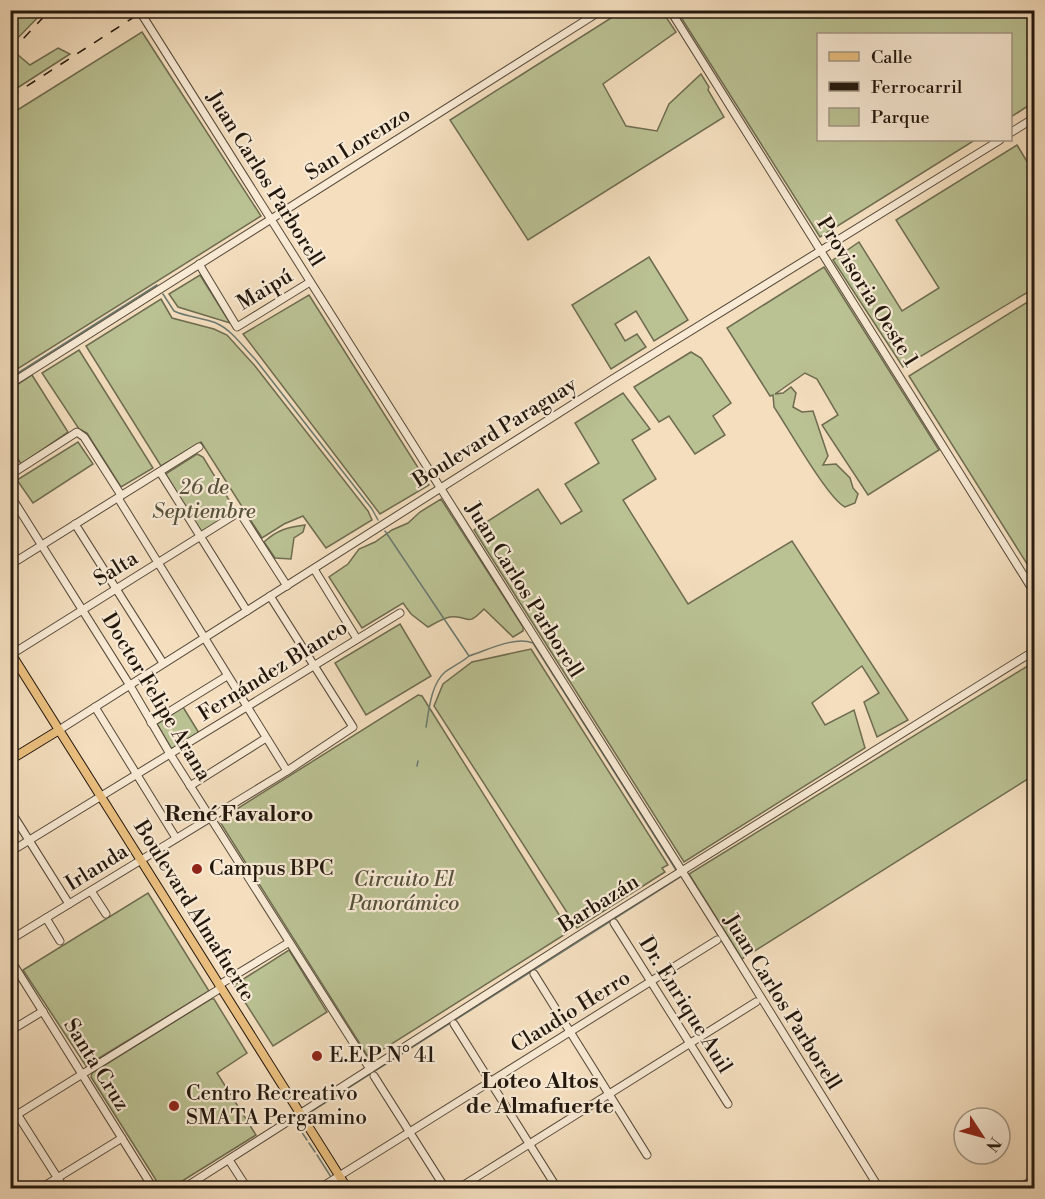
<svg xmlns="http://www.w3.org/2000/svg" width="1045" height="1199" viewBox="0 0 1045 1199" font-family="'Libre Bodoni',serif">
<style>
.green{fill:#bac193;stroke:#6e6c50;stroke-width:1.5}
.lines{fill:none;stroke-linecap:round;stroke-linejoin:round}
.stream{stroke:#6b7a71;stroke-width:1.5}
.minor-casing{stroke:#564939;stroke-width:9}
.major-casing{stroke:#22170d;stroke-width:10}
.minor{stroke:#f8ead5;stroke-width:7}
.major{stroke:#eabf7f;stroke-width:8}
.rail{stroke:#22170d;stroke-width:1.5;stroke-dasharray:10 10;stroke-linecap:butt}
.poi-dot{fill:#8f2418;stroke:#f8ead5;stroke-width:2}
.labels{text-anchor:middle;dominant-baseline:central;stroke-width:4.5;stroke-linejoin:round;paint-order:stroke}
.street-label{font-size:21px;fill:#22170d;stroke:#f8ead5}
.park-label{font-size:21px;font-style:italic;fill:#57523c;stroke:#f8ead5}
.poi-label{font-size:21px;fill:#22170d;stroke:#f8ead5;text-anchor:start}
.neighbourhood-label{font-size:22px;font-weight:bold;fill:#22170d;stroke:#f8ead5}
</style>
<rect width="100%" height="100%" fill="#f4debe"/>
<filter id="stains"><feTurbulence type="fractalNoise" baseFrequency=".00333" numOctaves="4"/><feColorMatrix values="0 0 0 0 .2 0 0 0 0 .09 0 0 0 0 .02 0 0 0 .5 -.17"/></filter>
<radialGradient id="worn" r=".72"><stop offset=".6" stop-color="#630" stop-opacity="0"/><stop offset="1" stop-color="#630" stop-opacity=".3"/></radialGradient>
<g class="green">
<polygon points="19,10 44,11 11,45 11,16"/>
<polygon points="622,11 662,11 676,32 603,84 626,126 657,131 669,104 701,74 709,87 708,90 724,117 528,240 450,120"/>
<polygon points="677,11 1034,11 1034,102 1011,117 1010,34 818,34 818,140 975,140 820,237"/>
<polygon points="142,32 261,216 11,373 11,114"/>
<polygon points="58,48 70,54 11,92 11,62 18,55 30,65"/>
<polygon points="1017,145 1034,173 1034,291 1033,289 903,367 833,260 859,242 902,311 939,288 896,220"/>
<polygon points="649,257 688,320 654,341 636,311 615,324 625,341 637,334 646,347 611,369 572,305"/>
<path d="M824,267l115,183 -71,45 -46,-70 16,-10 -21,-36 -12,-6 -30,21 8,-1 8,-6 5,6 -3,14 9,5 11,-1 15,45 -5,9 13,-1 14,14 3,10 5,6 -3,9 -10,4c-17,-8 -58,-81 -71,-100l-1,-12 -3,1 -43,-68z"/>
<polygon points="200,275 230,323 178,307 169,294"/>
<polygon points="309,295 429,485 380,514 243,334"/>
<polygon points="1034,298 1034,575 909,376"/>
<polygon points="161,299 172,318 214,329 227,335 255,366 368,511 372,520 326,548 303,516 284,524 262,538 201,442 161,466 86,346"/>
<polygon points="79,350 153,468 121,487 87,433 79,429 42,373"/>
<polygon points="691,352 701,358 731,403 713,416 725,435 695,454 669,416 659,422 634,387"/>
<polygon points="32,375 68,432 21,464 11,447 11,389"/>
<polygon points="623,393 650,429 632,440 656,479 623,500 688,604 792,541 908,720 877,737 864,702 879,693 862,666 812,703 825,725 854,710 865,748 684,862 474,530 538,489 561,524 582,511 565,484 599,463 575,423"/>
<polygon points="78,442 93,464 33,503 17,480"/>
<polygon points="197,454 203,457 234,508 232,513 204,531 200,532 165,477 167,473"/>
<path d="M441,499l82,128v4l-10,6 -29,-28c-19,20 -15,5 -34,8 -7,1 -16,7 -22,10l-17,-13 -8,-11 -41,25 -33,-51 19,-13 11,-15 16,-7 17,-12 16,-7 12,-11z"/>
<path d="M305,525l-2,7 -9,6 -3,21 -16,-1 -11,-16c13,-12 24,-15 41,-17z"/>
<polygon points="400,624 431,676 366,715 335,663"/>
<polygon points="531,649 668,865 662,868 665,872 577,928 434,706 443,684 472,662"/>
<polygon points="1034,662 1034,775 742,959 689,874"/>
<polygon points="418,695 422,696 568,929 567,933 371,1057 367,1055 220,822 221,819"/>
<polygon points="183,707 199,733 175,748 171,748 157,724"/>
<polygon points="148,893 209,991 86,1066 23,970"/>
<polygon points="289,950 327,1012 273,1046 234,985"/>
<polygon points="211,999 214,999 247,1053 217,1073 256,1135 171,1188 161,1188 91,1077 92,1073"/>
</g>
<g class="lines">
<g class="stream">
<path d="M163,294l11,17c13,6 29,7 42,12 16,7 27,24 39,36l117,150 6,11"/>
<polyline points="10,378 157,285"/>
<path d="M385,531l84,125c-8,7 -16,10 -24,16 -14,12 -16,38 -19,55"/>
<path d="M469,656c19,-6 45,-20 64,-13l143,227"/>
<polyline points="417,766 418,761"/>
<polyline points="311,1121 312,1111 680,877"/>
<polyline points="301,1127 299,1128 307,1140"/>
<polyline points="309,1143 315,1152"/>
<polyline points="317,1155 331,1177"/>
<polyline points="335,1184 338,1188"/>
</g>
<defs>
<g id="minor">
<polyline points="139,10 723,936 879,1188"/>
<polyline points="670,10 1034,592"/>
<polyline points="1010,133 1034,118"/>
<polyline points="199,264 237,327 310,282"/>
<polyline points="10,384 602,10"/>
<polyline points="160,472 247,611"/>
<polyline points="10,475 77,432 84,437 121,495"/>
<polyline points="10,495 129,684 170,754 370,1069"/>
<polyline points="118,498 287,771"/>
<polyline points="75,524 163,663"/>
<polyline points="10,565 199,447"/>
<polyline points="314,569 357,639"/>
<polyline points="12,654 236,514 242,516 287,586"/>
<polyline points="95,707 176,838"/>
<polyline points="151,723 227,676"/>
<polyline points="59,730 611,380 1000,140"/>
<polyline points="190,786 266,738"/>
<polyline points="10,810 69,904"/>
<polyline points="10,852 400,613"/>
<polyline points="91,891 106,914"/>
<polyline points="46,918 60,941"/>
<polyline points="614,923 728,1104"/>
<polyline points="10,940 287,771 353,727 270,596"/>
<polyline points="10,959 153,1188"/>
<polyline points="534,974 647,1155"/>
<polyline points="219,985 288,943"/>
<polyline points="454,1024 557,1188"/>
<polyline points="10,1031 43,1011"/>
<polyline points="374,1076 445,1188"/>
<polyline points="10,1103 64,1188"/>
<polyline points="10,1119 221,988"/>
<polyline points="229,1160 247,1188"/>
<polyline points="41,1188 122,1138"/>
<polyline points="184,1188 581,934 1034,651"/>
<polyline points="320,1188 717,940"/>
<polyline points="459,1188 756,1002"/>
<polyline points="1020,1188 1034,1179"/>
</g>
<g id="major">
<polyline points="10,652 347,1188"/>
<polyline points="10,760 59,730"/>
</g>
</defs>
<use href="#minor" class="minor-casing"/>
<use href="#major" class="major-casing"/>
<use href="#minor" class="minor"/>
<use href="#major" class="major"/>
<g class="rail">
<polyline points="10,53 50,10"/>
<polyline points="10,97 145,10"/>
</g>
</g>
<g class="poi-dot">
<circle cx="197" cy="869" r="6"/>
<circle cx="317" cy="1056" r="6"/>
<circle cx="174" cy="1106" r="6"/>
</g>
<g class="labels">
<g class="street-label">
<text transform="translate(358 144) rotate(-32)">San Lorenzo</text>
<text transform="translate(265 179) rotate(58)">Juan Carlos Parborell</text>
<text transform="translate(265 290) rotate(-31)">Maipú</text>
<text transform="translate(867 292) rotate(58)">Provisoria Oeste 1</text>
<text transform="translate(495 433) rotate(-32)">Boulevard Paraguay</text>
<text transform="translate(116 569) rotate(-32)">Salta</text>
<text transform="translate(524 590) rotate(58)">Juan Carlos Parborell</text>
<text transform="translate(273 671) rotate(-32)">Fernández Blanco</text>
<text transform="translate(156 697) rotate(59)">Doctor Felipe Arana</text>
<text transform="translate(97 868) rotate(-32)">Irlanda</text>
<text transform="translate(599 904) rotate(-32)">Barbazán</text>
<text transform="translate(194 911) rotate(58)">Boulevard Almafuerte</text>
<text transform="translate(782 1002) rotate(58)">Juan Carlos Parborell</text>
<text transform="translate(685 1005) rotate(58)">Dr. Enrique Auil</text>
<text transform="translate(571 1012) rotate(-32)">Claudio Herro</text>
<text transform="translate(96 1065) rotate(58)">Santa Cruz</text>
</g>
<g class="park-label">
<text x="204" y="488">26 de<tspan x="204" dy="24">Septiembre</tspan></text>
<text x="404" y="880">Circuito El<tspan x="404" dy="24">Panorámico</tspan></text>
</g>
<g class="poi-label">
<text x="209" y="869">Campus BPC</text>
<text x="329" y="1056">E.E.P N° 41</text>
<text x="186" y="1094">Centro Recreativo<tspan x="186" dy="24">SMATA Pergamino</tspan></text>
</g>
<g class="neighbourhood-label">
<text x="239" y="814">René Favaloro</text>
<text x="540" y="1081">Loteo Altos<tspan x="540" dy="25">de Almafuerte</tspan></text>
</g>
</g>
<rect width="1045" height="1199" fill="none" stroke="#f4debe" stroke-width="36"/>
<rect x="12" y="12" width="1021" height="1175" fill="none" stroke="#22170d" stroke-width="3"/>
<rect x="18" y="18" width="1009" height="1163" fill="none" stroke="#22170d" stroke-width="1.5"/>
<rect x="817" y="33" width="195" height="108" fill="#f8ead5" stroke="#a29685" stroke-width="1.5"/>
<rect x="829" y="52" width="30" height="9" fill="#eabf7f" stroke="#a29685" stroke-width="1.5"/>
<text x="871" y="63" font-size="18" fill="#22170d">Calle</text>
<rect x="829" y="82" width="30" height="9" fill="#22170d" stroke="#a29685" stroke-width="1.5"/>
<text x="871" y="93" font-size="18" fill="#22170d">Ferrocarril</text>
<rect x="829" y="108" width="30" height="18" fill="#bac193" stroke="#a29685" stroke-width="1.5"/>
<text x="871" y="123" font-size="18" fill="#22170d">Parque</text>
<g transform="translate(982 1136) rotate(126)"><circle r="28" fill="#f8ead5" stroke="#a29685" stroke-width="1.5"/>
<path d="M0-4.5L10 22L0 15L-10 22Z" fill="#8f2418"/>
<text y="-9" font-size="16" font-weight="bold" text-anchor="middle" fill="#22170d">N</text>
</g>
<rect width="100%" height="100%" filter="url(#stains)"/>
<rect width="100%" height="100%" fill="url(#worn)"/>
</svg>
